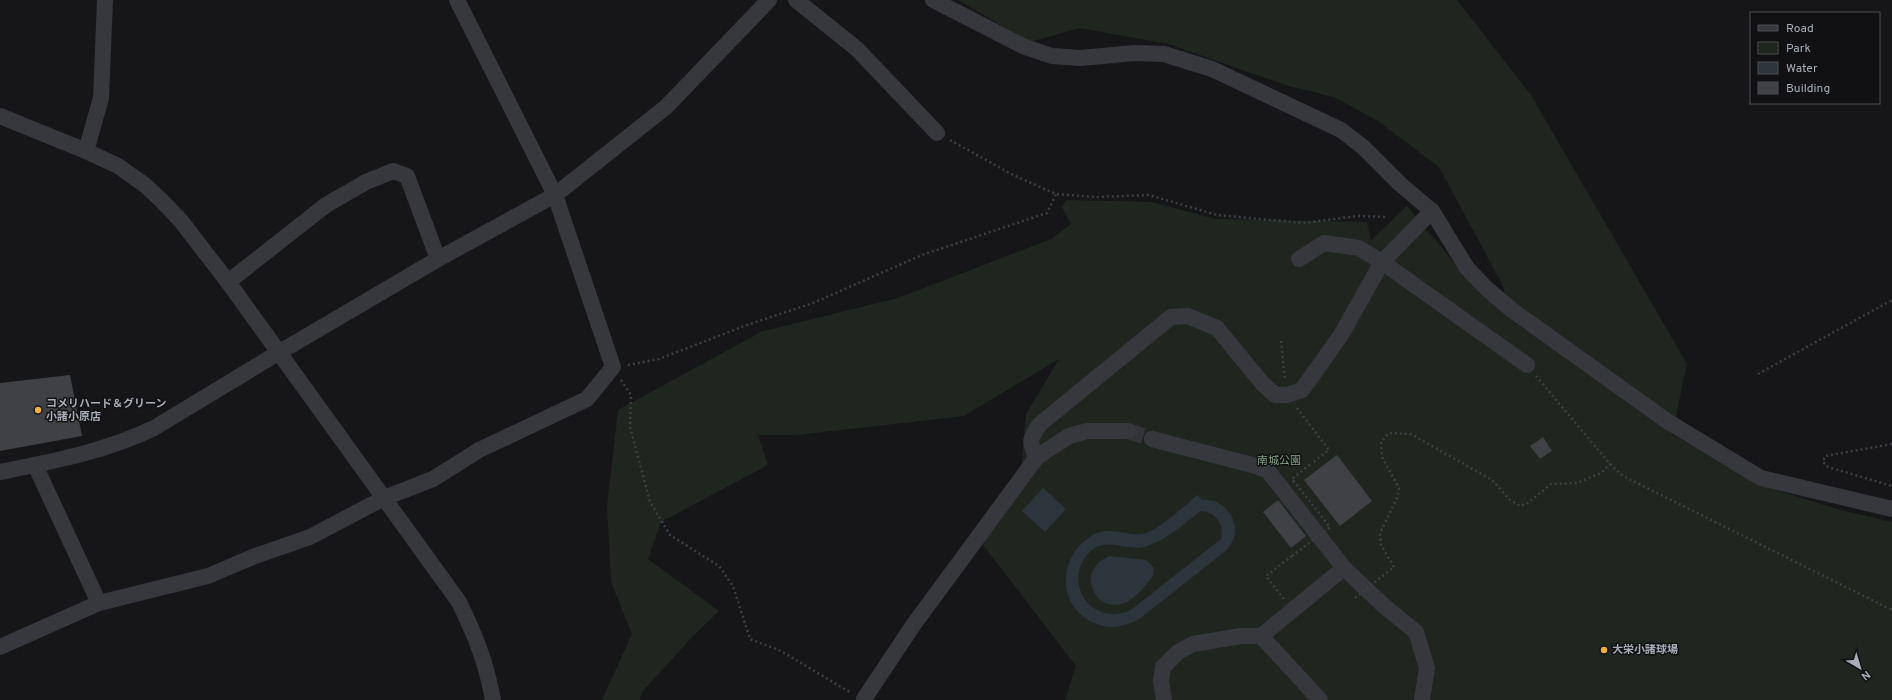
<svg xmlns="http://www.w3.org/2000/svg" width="1892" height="700" viewBox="0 0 1892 700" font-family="Overpass,'Noto Sans JP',sans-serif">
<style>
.green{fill:#1e261f}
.water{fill:#2c353c;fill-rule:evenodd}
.building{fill:#404145}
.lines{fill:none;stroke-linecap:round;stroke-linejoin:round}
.minor-tunnel{stroke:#333438;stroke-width:16;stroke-dasharray:16 8;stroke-linecap:butt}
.path{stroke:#3d3f44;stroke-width:2.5;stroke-dasharray:2 3;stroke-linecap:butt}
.minor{stroke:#37383d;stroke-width:16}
.path-bridge{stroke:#3d3f44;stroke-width:2.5;stroke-dasharray:2 3;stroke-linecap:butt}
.poi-dot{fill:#f2b134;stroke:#111113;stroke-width:1.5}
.labels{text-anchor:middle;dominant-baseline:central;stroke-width:3;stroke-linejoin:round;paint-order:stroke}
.poi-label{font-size:11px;font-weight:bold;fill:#a8adb8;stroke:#111113;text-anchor:start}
.park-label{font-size:11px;fill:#7fa381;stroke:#111113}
</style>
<rect width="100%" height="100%" fill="#161618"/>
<polygon class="green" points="958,0 1457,0 1531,95 1687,364 1672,434 1763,486 1837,509 1892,522 1892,700 1065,700 1076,666 977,537 1020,479 1026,414 1059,359 964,416 797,435 758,435 768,465 661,522 648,559 719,611 693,636 642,692 640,700 602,700 632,634 611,582 607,506 618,410 761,332 898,298 1051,239 1071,224 1062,207 1066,200 1151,202 1216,219 1367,222 1371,240 1407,206 1482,296 1514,320 1502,284 1439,167 1378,121 1334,97 1286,85 1168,44 1080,28 1030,42"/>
<g class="water">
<polygon points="1043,488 1066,509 1045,532 1022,511"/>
<path d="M1198,495l4,5c19,-2 35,15 33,34 -1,5 -4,10 -7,15l-90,71c-14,7 -29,10 -44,3 -39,-17 -36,-68 -1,-88 19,-11 39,5 56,-3 15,-7 35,-26 49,-37zM1201,511c15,1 24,14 20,28l-90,71c-36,18 -69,-24 -44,-55 18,-21 37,-3 57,-8 22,-6 39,-23 57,-36z"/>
<path d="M1110,556l36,4 8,8 -1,8c-7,9 -16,20 -26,26 -31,15 -54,-32 -17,-46z"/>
</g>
<g class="building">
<polygon points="70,375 82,436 0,451 0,383"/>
<polygon points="1543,437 1552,451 1540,459 1530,446"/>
<polygon points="1337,455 1372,501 1340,526 1304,480"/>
<polygon points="1278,500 1306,536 1291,548 1263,512"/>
</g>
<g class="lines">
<polyline class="minor-tunnel" points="1128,431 1152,439"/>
<g class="path">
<polyline points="950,140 1013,175 1056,194 1096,197 1149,195 1217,215 1304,223 1357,216 1386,217"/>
<polyline points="1281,341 1285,380"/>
<polyline points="628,365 659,359 747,325 813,303 922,255 1047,213 1056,194"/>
<polyline points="1758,374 1892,300"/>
<polyline points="1536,376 1610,464 1623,476 1892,610"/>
<polyline points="621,380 631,395 630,427 650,502 670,535 719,566 733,586 750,639 781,651 851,693"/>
<polyline points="1297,408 1329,450 1312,463"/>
<polyline points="1892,444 1825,456 1823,462 1828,467 1892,486"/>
<polyline points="1394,567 1381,545 1380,533 1398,496 1399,488 1382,457 1381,442 1389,433 1411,434 1492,480 1510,500 1520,506 1528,503 1551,484 1577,483 1601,473 1610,464"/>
<polyline points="1284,599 1266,576 1292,556"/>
</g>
<g class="minor">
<polyline points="796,0 857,49 937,133"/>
<polyline points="933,0 1025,47 1052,56 1080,58 1135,53 1164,54 1212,69 1341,130 1363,147 1400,184 1432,211 1467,268 1487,289 1512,310 1667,421 1761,478 1892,509"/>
<path d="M0,116l86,35 32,15 27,19 18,17 18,19 47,61 231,320c17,35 27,60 34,98"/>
<polyline points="86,151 101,98 105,0"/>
<polyline points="1299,259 1324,243 1359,248 1382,262 1527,365"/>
<polyline points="228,282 326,205 366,182 393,171 407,176 438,259"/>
<polyline points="1152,439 1256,466 1268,471 1344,568 1261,636 1241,636 1193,644 1178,652 1163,667 1161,681 1164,700"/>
<path d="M1037,457c-9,-15 -7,-19 3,-33l131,-107 17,-1 29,12 45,55 13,12h12l15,-5 39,-55 41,-73 50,-51"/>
<polyline points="35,465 99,603"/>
<path d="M0,472c54,-11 104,-20 154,-44l124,-75 160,-94 117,-64 111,-88 103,-107"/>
<polyline points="1344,568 1383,605 1416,632 1427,668 1422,700"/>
<polyline points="1261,636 1320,700"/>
<polyline points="0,647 99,603 208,576 255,556 310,537 384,498 433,479 479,450 587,399 613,367 555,195 457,0"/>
<polyline points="864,699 914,624 1037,457 1069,436 1087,431 1128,431"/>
</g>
<g class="path-bridge">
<polyline points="1292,556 1330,527 1292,479 1312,463"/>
<polyline points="1355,598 1394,567"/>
</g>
</g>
<g class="poi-dot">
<circle cx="38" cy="410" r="4"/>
<circle cx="1604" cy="650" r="4"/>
</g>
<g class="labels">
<g class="poi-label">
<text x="46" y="404">コメリハード＆グリーン<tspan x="46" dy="13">小諸小原店</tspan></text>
<text x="1612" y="650">大栄小諸球場</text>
</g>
<g class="park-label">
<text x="1279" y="461">南城公園</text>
</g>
</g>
<rect x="1750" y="12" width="130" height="92" fill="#111113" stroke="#4d4f55"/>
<rect x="1758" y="25" width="20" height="6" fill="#37383d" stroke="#4d4f55"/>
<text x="1786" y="32" font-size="12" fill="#a8adb8">Road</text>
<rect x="1758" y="42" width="20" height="12" fill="#1e261f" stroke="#4d4f55"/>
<text x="1786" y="52" font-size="12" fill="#a8adb8">Park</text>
<rect x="1758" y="62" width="20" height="12" fill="#2c353c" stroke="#4d4f55"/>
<text x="1786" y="72" font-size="12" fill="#a8adb8">Water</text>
<rect x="1758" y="82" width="20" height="12" fill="#404145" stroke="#4d4f55"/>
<text x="1786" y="92" font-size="12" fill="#a8adb8">Building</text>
<g transform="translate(1860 668) rotate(142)" stroke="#111113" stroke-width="3" paint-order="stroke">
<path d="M0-3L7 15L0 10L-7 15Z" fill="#a8adb8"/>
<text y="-6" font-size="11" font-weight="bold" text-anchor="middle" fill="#a8adb8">N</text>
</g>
</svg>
